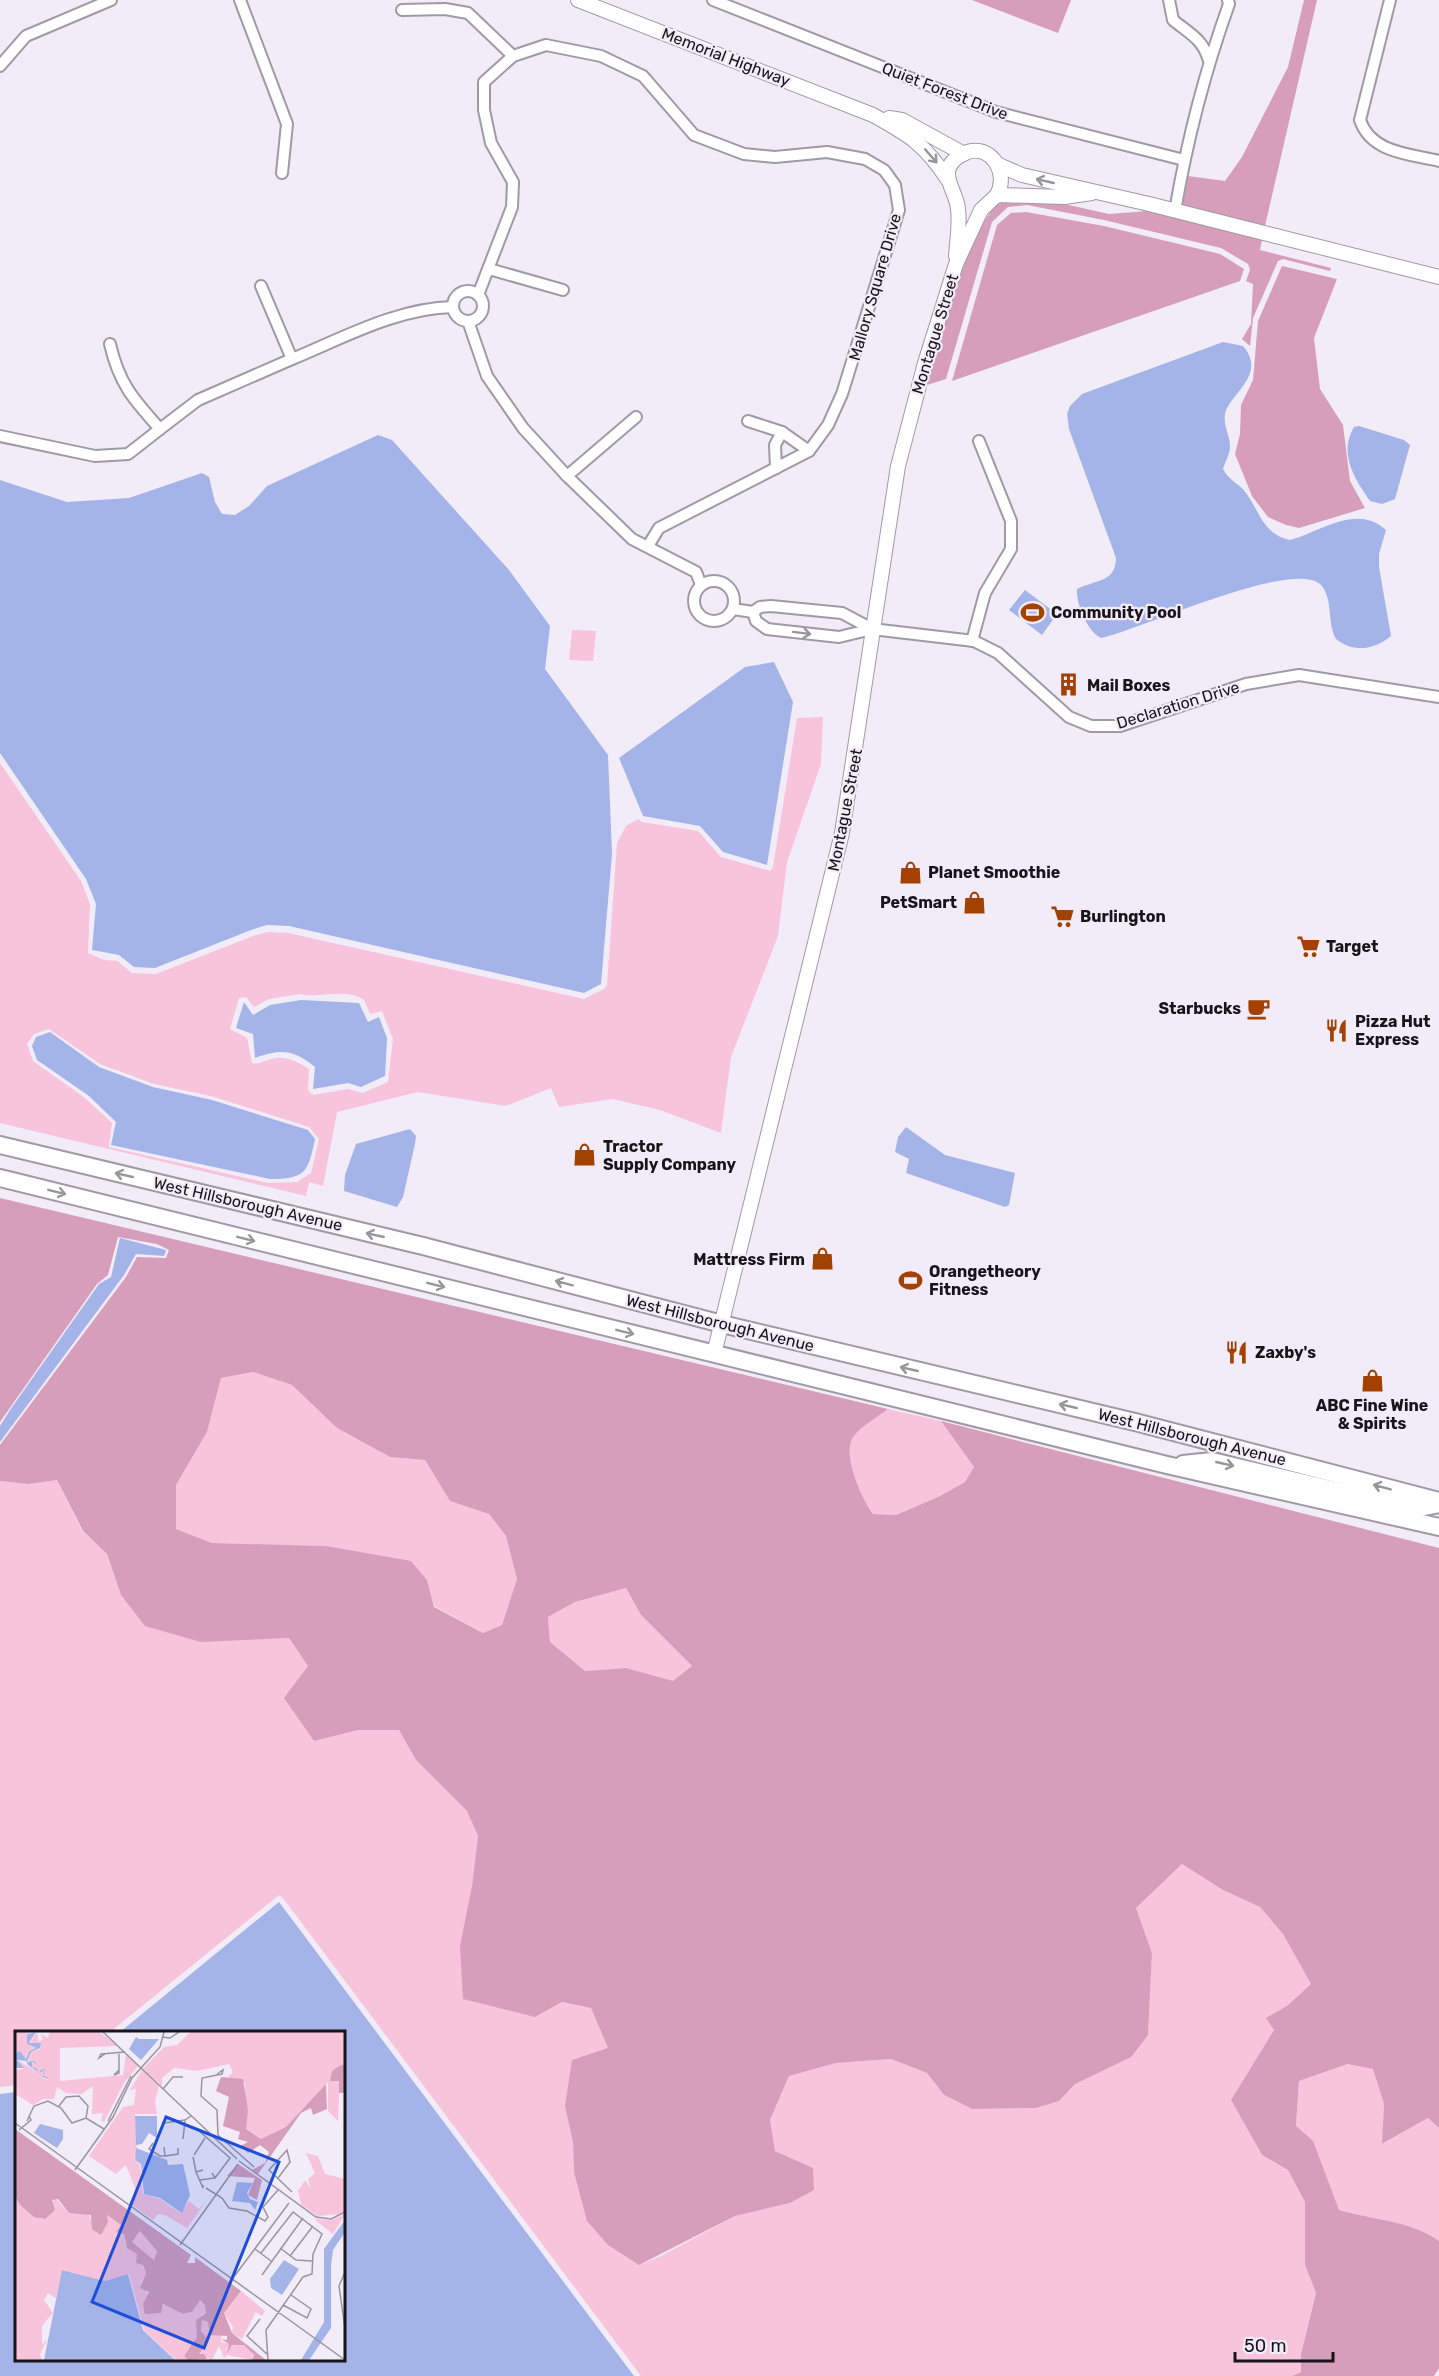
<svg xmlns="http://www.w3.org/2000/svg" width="1439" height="2376" viewBox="0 0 1439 2376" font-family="Rubik,sans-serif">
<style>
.green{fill:#f7c4dc;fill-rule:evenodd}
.forest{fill:#d69eba;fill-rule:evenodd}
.water{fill:#a5b4e8}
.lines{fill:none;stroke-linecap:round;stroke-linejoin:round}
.minor-casing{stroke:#a09aa5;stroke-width:14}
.tertiary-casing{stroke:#a09aa5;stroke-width:16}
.primary-casing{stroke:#a09aa5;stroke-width:20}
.minor{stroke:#fff;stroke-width:10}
.tertiary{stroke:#fff;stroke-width:14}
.primary{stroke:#fff;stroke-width:16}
.oneway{stroke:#979698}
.labels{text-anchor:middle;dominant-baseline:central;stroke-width:4.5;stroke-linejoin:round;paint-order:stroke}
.street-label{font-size:16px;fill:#171519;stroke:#f2ebf8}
.poi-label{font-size:16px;font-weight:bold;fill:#171519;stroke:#f2ebf8;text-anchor:start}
.inset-road{fill:none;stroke:#9a959f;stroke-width:1.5}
.view{fill:#1d4ed8;fill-opacity:0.15;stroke:#1d4ed8;stroke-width:3}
.inset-edge{fill:none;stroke:#171519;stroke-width:3}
</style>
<rect width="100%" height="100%" fill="#f2ebf8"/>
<g class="green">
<polygon points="572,630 596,631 593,661 569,660"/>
<path d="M823,717l-2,47 -34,98 -9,74 -47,121 -10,76 -61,-23 -47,-11 -54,8 -8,-19 -45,18 -88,-14 -81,20 -14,74 -14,-4 -3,14 -306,-73v-360l81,118 9,23 -2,49 16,7 13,1 15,12 24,1 97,-38 15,-4 20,1 296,66 20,-10 3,-4 10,-142 9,-17 12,-7 4,3 56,9 23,26 49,14 3,-4 24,-149zM299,994c20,5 47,-7 65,6l6,14 12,-3 11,28 -5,43 -25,11 -15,-4 -35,6 -5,-5 1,-21c-9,-6 -22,-13 -33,-11 -9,1 -16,7 -24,5l-5,-25 -17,-9 9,-31 7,-1 8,10 15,-8zM49,1029l51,35 54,20 57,12 98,31 10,12 -8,34 -14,9 -29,1 -159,-36 3,-24 -27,-25 -52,-37 -6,-17 7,-10z"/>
<polygon points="253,1372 292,1385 337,1428 390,1457 425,1460 450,1501 489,1514 506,1536 517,1579 502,1625 483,1633 434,1606 427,1580 326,1546 212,1543 176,1529 176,1485 207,1432 221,1378"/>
<path d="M888,1409l53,12 33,46 -9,15 -27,15 -42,18 -23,-1c-11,-15 -30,-57 -21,-75 6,-11 26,-22 36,-30z"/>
<polygon points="57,1480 82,1531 107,1554 121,1595 252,1639 289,1638 309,1666 313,1741 358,1730 399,1730 416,1760 467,1811 478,1836 472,1886 535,2017 562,2002 591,2008 608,2048 565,2106 573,2143 574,2172 639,2265 661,2256 735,2216 790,2203 813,2168 775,2151 770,2120 789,2076 836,2063 891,2059 927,2073 944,2095 972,2109 1036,2108 1059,2101 1075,2084 1148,2035 1152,1953 1136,1908 1182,1864 1223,1890 1260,1907 1283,1934 1311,1984 1287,2006 1267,2018 1274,2030 1231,2100 1262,2155 1288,2170 1305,2202 1305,2265 1316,2293 1301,2354 1301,2372 1292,2376 641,2376 283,1898 279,1895 110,2032 16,2032 16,2085 0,2087 0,1481 29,1484"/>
<polygon points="626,1588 641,1615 692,1666 673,1682 626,1668 585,1671 550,1642 548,1617 575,1602"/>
<path d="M1349,2064l24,4 11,36 -1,40 45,-26 11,10v113c-29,-21 -67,-21 -100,-31l-43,-84 3,-45z"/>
</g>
<g class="forest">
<polygon points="972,0 1071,0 1058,33"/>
<polygon points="1304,0 1317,0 1265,226 1183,205 1188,176 1225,181 1242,157 1288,67"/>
<path d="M1001,203l63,1 45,10 39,-3 114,29 -2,10 71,18 -1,3 -47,-12 -5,2 -25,57 -3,28 -8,-7 9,-15 2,-40 -7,-3 4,-11 -2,-6 -27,-16 -117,-28 -77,-15 -19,2 -16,15 -46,157 -19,6c9,-35 46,-171 74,-182z"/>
<polygon points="1026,212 1104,226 1220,254 1244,269 1240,281 952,381 997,225 1011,213"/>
<polygon points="1282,266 1337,279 1314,338 1320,389 1343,425 1350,481 1365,508 1299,528 1286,525 1268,517 1252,496 1235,454 1240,434 1241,405 1253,380 1258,321"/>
<path d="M0,1198l888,211c-10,8 -30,19 -36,30 -9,18 10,60 21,75l23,1 42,-18 27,-15 9,-15 -33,-46 498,127v580l-11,-10 -46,26 2,-40 -11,-35 -25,-5 -49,17 -3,45 17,15 26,69c33,10 71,10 100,31v127l-5,8h-142l9,-4v-18l15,-61 -11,-28v-63l-17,-32 -26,-15 -31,-55 43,-70 -8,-12 21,-12 24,-22 -28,-50 -23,-27 -37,-17 -41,-26 -46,44 16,45 -4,82 -17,22 -56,27 -16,17 -23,7 -64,1 -28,-14 -17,-22 -36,-14 -55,4 -47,13 -19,44 5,31 38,17 1,22 -24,13 -55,13 -96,49 -31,-20 -21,-24 -13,-49 -1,-29 -8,-37 7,-46 36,-12 -17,-40 -29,-6 -27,15 -72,-18 -3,-53 12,-60 6,-50 -11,-25 -51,-51 -17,-30h-41l-44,11 -30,-43 24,-32 -19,-28 -88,4 -56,-16 -24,-31 -14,-41 -24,-23 -26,-51 -28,4 -29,-3v-36l126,-168 11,-20 29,1 3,-8 -12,-6 -39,-7 -10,38 -11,9 -97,138zM253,1372l39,13 45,43 53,29 35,3 25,41 39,13 17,22 11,43 -15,46 -19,8 -49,-26 -7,-27 -16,-19 -85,-15 -114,-3 -36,-14v-44l31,-53 14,-54zM626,1588l15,27 51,51 -19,15 -47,-13 -41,3 -35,-29 -2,-25 27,-15z"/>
</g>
<g class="water">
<path d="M1223,342l20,4c25,29 -14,48 -18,68 -2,12 5,21 5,32 0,8 -5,16 -7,23 5,11 16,14 23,24 14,19 17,41 44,47 31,-8 66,-37 96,-10l-7,24v13l12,69c-17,14 -37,17 -55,3 -9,-16 -3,-39 -14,-53 -24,-31 -186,46 -221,52 -14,-7 -25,-34 -24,-49 17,-9 39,-6 39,-31l-47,-129 -2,-15 3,-8 12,-12z"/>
<path d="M1359,426l45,14 6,5 -15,54 -13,5 -12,-3c-15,-21 -32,-48 -16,-74z"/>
<polygon points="378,435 392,440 509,570 550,626 545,669 608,755 612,854 601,984 584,993 289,926 267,925 251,930 155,968 134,967 119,955 92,950 96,904 86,879 0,753 0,480 67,502 129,498 202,473 209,477 215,502 222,514 235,515 249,506 267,486"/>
<polygon points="1025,590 1057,614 1042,635 1009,610"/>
<polygon points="774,662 793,702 767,865 723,852 700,826 643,816 619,758 745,667"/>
<path d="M301,1000l58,3 9,19 11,-5 8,21 -2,38 -24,11 -13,-4 -35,6 2,-22c-22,-18 -35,-18 -60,-9l-2,-24 -17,-6 8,-26 9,13 17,-10z"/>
<path d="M50,1032l49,35 54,20 59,13 96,30 7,9c-7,34 -10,40 -45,40l-159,-34 5,-23 -27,-26 -52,-36 -5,-14 4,-9z"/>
<polygon points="906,1127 945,1155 1015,1173 1009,1205 1005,1207 906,1173 909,1159 895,1152 898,1137"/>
<polygon points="410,1129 416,1136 415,1144 403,1197 397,1207 344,1191 345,1175 356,1144"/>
<polygon points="120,1238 166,1250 164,1256 136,1254 124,1275 0,1442 0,1426 10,1410 99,1284 111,1277"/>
<polygon points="279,1902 634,2376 0,2376 0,2094 16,2092 16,2360 344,2360 344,2032 120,2032"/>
</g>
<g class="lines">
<defs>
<g id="minor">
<polyline points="240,0 287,124 282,173"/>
<polyline points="713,0 996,112 1184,160"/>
<path d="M1169,0l4,20c17,14 30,19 36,41"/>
<path d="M1390,0l-30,120c11,33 50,34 79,41"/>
<polyline points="402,10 445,9 468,13 513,56 546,45 601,56 643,76 694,135 744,154 775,157 827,152 865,159 884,170 895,185 899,210 842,394 828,425 809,451"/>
<polyline points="0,66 26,36 111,0"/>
<path d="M1175,211c12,-70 30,-140 54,-207l-1,-4"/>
<polyline points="489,269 563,290"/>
<circle cx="468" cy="306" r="15"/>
<polyline points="478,295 512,207 513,182 491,143 484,110 484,82 513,56"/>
<polyline points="468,321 487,376 523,428 567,476 636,417"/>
<path d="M292,359c51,-21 105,-51 161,-52"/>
<polyline points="160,429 198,400 292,359 261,286"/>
<path d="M0,436l95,20 33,-2 32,-25c-26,-29 -41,-45 -50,-85"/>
<polyline points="776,468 775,445 782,432"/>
<polyline points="567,476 632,539 696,572 701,585"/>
<polyline points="648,546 659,528 809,451 782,432 748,421"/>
<circle cx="714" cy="601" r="20"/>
<polyline points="733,609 753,612 760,607 771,606 842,613 872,629"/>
<polyline points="753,612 756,621 767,629 839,637 872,629 974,641 998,653 1069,717 1091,726 1120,726 1246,684 1299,675 1439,697"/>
<polyline points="972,641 985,593 1011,549 1011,521 979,441"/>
</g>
<g id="tertiary">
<path d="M578,0l295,115c36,20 52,29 75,65"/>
<polyline points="889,118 902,120 964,154"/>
<polyline points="999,165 1022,175 1149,204 1439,277"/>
<path d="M956,256c1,-15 4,-32 2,-47 -1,-19 -24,-38 3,-54 27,-16 49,16 36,40"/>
<polyline points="714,1354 842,833 898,466 925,363 956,264 981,210 997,195 1064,197 1092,193"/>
</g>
<g id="primary">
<polyline points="0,1145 423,1246 722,1324 1135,1422 1439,1501"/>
<polyline points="0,1178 1167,1465 1439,1527"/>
<polyline points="1183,1464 1212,1461 1414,1509 1439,1504"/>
</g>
</defs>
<use href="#minor" class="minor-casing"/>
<use href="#tertiary" class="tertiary-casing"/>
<use href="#primary" class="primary-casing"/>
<use href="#minor" class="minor"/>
<use href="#tertiary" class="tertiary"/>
<use href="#primary" class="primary"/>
</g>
<defs><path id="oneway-shaft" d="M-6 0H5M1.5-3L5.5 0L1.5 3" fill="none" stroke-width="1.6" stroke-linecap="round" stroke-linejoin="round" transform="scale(1.5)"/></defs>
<g class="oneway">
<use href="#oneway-shaft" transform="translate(931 156) rotate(49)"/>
<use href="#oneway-shaft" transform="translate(1045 181) rotate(-167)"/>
<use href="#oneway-shaft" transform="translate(802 633) rotate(7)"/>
<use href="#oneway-shaft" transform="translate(124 1175) rotate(-167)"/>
<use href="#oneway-shaft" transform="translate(57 1192) rotate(14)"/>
<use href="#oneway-shaft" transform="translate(375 1235) rotate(-167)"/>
<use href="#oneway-shaft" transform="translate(246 1239) rotate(14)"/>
<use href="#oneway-shaft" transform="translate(564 1283) rotate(-165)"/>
<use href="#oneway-shaft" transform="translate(436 1285) rotate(14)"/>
<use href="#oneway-shaft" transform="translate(625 1332) rotate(14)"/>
<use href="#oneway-shaft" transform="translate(909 1369) rotate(-167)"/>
<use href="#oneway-shaft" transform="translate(1068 1406) rotate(-167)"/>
<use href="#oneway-shaft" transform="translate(1225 1464) rotate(13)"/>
<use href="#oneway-shaft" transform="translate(1382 1487) rotate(-165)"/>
</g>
<defs>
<symbol id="stadium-bare" viewBox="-9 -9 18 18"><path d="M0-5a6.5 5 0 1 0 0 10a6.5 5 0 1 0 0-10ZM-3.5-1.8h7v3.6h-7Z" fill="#a24100" stroke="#f2ebf8" stroke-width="2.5" paint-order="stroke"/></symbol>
<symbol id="building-bare" viewBox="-9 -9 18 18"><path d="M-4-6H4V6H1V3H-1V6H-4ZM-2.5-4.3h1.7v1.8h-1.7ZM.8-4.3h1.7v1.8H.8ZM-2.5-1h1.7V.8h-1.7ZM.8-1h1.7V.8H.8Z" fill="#a24100" stroke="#f2ebf8" stroke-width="2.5" paint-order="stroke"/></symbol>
<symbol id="shop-bare" viewBox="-9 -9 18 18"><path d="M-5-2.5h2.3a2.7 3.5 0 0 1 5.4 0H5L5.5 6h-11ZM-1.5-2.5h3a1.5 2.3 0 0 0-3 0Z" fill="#a24100" stroke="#f2ebf8" stroke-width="2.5" paint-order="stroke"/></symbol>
<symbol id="supermarket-bare" viewBox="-9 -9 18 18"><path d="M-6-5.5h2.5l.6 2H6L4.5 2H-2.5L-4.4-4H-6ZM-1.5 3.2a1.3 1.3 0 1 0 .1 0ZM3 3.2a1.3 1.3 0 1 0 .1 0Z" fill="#a24100" stroke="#f2ebf8" stroke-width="2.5" paint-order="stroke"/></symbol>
<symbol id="cafe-bare" viewBox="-9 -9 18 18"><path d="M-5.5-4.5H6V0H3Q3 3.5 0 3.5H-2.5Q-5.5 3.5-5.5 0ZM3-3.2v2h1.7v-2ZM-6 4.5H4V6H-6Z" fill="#a24100" stroke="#f2ebf8" stroke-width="2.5" paint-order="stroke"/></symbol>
<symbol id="restaurant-bare" viewBox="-9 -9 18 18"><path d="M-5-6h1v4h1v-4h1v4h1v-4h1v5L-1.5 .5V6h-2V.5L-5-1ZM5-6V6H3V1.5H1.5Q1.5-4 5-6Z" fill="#a24100" stroke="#f2ebf8" stroke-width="2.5" paint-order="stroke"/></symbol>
</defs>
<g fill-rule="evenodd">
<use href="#stadium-bare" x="1016" y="596" width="33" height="33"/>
<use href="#building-bare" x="1052" y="668" width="33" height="33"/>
<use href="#shop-bare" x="894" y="856" width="33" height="33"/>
<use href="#shop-bare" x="958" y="886" width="33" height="33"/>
<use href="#supermarket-bare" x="1046" y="900" width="33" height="33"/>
<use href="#supermarket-bare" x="1292" y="930" width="33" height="33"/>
<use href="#cafe-bare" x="1242" y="992" width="33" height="33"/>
<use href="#restaurant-bare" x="1320" y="1014" width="33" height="33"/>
<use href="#shop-bare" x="568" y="1138" width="33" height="33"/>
<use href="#shop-bare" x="806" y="1242" width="33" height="33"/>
<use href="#stadium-bare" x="894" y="1264" width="33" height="33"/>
<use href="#restaurant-bare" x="1220" y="1336" width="33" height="33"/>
<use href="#shop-bare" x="1356" y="1364" width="33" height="33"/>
</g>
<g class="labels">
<g class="street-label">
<text transform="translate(726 57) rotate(21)">Memorial Highway</text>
<text transform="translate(945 91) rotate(21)">Quiet Forest Drive</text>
<text transform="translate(875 287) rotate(-74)">Mallory Square Drive</text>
<text transform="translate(935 334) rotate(-73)">Montague Street</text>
<text transform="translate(1178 705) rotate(-17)">Declaration Drive</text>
<text transform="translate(845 810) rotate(-79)">Montague Street</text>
<text transform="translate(248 1204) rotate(13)">West Hillsborough Avenue</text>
<text transform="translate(720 1323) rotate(14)">West Hillsborough Avenue</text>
<text transform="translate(1192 1437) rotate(14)">West Hillsborough Avenue</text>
</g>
<g class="poi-label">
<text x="1051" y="612">Community Pool</text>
<text x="1087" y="685">Mail Boxes</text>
<text x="928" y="872">Planet Smoothie</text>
<text x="957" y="902" text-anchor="end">PetSmart</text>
<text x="1080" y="916">Burlington</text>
<text x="1326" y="946">Target</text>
<text x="1241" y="1008" text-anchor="end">Starbucks</text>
<text x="1355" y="1021">Pizza Hut<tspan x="1355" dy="18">Express</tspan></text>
<text x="603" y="1146">Tractor<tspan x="603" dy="18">Supply Company</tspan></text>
<text x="805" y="1259" text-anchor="end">Mattress Firm</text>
<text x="929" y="1271">Orangetheory<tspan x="929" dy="18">Fitness</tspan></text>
<text x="1255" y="1352">Zaxby's</text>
<text x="1372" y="1405" text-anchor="middle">ABC Fine Wine<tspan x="1372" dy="18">&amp; Spirits</tspan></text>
</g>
</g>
<g transform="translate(15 2031)">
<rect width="330" height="330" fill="#f2ebf8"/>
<path d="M0,1h16l-4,1v11l8,4 -7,3 -2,8 -6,-8 -5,2zM22,1l2,10 4,-3 -2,-5 7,4 2,-6h50l17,14 -57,2v33l63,-6 3,-21 12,12 -14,17 -20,39 -3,-1 2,-8 -11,1 1,-28 -11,8 -16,-1 -9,-6 -3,12h-11l-10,6 -18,-11v-24l9,-1 -7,-9 23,13 3,-3 -1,8 7,2 -6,-4 1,-7 -5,2 -7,-4v-4l5,2 -3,-4 -6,1 3,-10 9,-3 1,-6h-11zM175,1h155v61h-6l-1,28 -10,-10v-29l-41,45 -26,12 -15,-10 -1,-46 -17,-6 5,-5 -4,-8 -32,7 -23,-3 -12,10v8l-19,-17 21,-22 13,-2zM127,39l17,16 -4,15 2,13h-22l2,37 -3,9 6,4 3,30 17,5 21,14 8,-12 10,8 9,-10 -21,29 -22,-13 -7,-1 -5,6 -24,-17 7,-12 -10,-26 -10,9 -27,-18 34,-49 11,-2 2,-16 -6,1zM291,122l12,3 7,18 20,5v31l-4,4 -24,2 -16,-12 -3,-13 7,-11 6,9 -3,-10 7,-6zM0,165l5,9 22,14 13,-21 14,15h19l6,13h10l3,-11 14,10 -3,6 6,3 2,11 11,9 9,19 -5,10 8,13 -6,8 16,10 1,-7 7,-3 16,10 7,-1 10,-13 5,5 1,8 -4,1 -5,23 -13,19 4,4h-12l-32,-30 -15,-56 -24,7 -42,-11 -7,28 -8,-5 -4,7 9,13 -11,13v19l6,-7 -8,16 2,6h-27zM330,183l-12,20 -19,-15 18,1zM125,200l17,19 -3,10 -22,-18zM226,260l24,20 -3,5 -6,-4 -14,27 -10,-6 1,-6 -9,-14zM187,289l6,2 3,9 10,3v8l9,2 -5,7 10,-7 9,1 8,7 1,8 -26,-5 -3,3 -5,-12 -7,14 -13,-6 10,-13 -8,-9z" fill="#f7c4dc"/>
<path d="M326,34h4l-1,28h-5v-12h-9l2,-10zM206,46l22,2 5,31 -2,19 15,10 25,-12 40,-43 1,25 -14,6 -2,-7 -10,5 -43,61 -6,-4 13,-7 4,-11 -9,-7 -12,8 -8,-7 8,-4 -10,-3 2,-7 -17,-6 6,-29 -13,-6zM0,98l176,126 -4,8h8v-6l46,34 -17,22 8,20 34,27h-14l2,-5 -10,-10h-12l-5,8 2,-9 -8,-5 6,1v-4l-17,-1 -2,-13 -6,-2 -1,11 8,10 -10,13h5l3,5 -19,1 -4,-4 13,-19 -1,-17 10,-7 -1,-8 -5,-5 -8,12 -9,2 -20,-10 -2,9 -16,1 -2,-10 6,-12 -9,-4 6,-15 -3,-8 -7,-2 1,-9 -10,-6 -3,-14 -8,-2 5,-7 -14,-10 1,7 -7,13 -9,-6 -1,-14 -22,-2 -11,-14 -6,1 3,10 -10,9 -11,-2 -14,-12 -5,-9zM125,200l17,20 -3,9 -22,-18zM223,133l24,16 -5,20 -9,-5 7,-17 -28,-2z" fill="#d69eba" fill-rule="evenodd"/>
<path d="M21,1l-7,11h12l-1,5 -9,4 -4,10 7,-1 3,4 -5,-3v5l4,1 3,4 2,-2 3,-1 1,1 -2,6 4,1 2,2 -7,-2 2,-7 -4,3 -12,-8 -2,-4 -9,-1 7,8h-9v-15l5,-2 6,8 3,-8 7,-3 -9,-4v-10zM121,6l3,2h20l-18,21 -12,-11zM120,85h22v22l-8,-5 -7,11 -6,1zM25,93l23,6v9l-6,9 -23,-15zM121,117l31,12 1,5 15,-1 7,31 -8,18 -22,-15 -16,-4 -3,-30 -6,-4zM222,151l16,1 -6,10 3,6 8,3 -3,8 -5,-7 -18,-2zM330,189v12l-12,18 -2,15v63l-22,32h-8l23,-38v-73zM269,229l15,9 -17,26 -11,-7 -1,-9zM47,239l43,11 23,-7 15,56 32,30h-131z" fill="#a5b4e8"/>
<path class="inset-road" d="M88,1l134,127M147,6l8,1 9,-6M90,23l-6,4 2,-4 24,-2M104,39l-5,5 5,-2v-19M202,43l6,-4 -1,4 -20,4 -1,18 16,14 1,25 36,32M148,58l10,-12h10M44,75l7,-9 13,-1 9,10 -2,12M12,90l7,-15 14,-5 13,7 11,15 14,-5 18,11M93,90l23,-45M0,92l330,237M149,92l21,-3 6,-4M4,99l12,-10 -2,-4M183,99l32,28 -15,20M168,108l2,-18M138,112l-4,6 11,7h5l-1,-9M179,124l11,-17M150,125l13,-2v-6M178,126l3,15 7,-2M224,130l77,56 15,2 14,-7M60,139l38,-53 19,-39 28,-31 4,-15M181,141l7,16v-3M263,147l12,-16 -3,-12 -18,20 23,22M185,149l15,-2 -3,-5M191,157l16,10 7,10 18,3 18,10 3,-4 -5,-10 15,-17M165,214l58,-81M265,217l16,12 16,1M240,218l16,12M246,222l32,-41 29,22 -9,20 -1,20 -9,3 -37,53 2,30M275,225l23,-30M330,241l-6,14 6,42M247,244l41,-57M218,247l56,-75M268,274l24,13 4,-9 -20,-14M245,288l-13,17 21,19"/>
<path class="view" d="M151,86l113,45 -75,186 -112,-46z"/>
<rect width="330" height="330" class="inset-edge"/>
</g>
<path d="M1235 2352v9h98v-9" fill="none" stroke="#171519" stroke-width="3"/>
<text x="1244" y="2352" font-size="18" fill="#171519" stroke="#f2ebf8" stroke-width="4.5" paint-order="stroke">50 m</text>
</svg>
